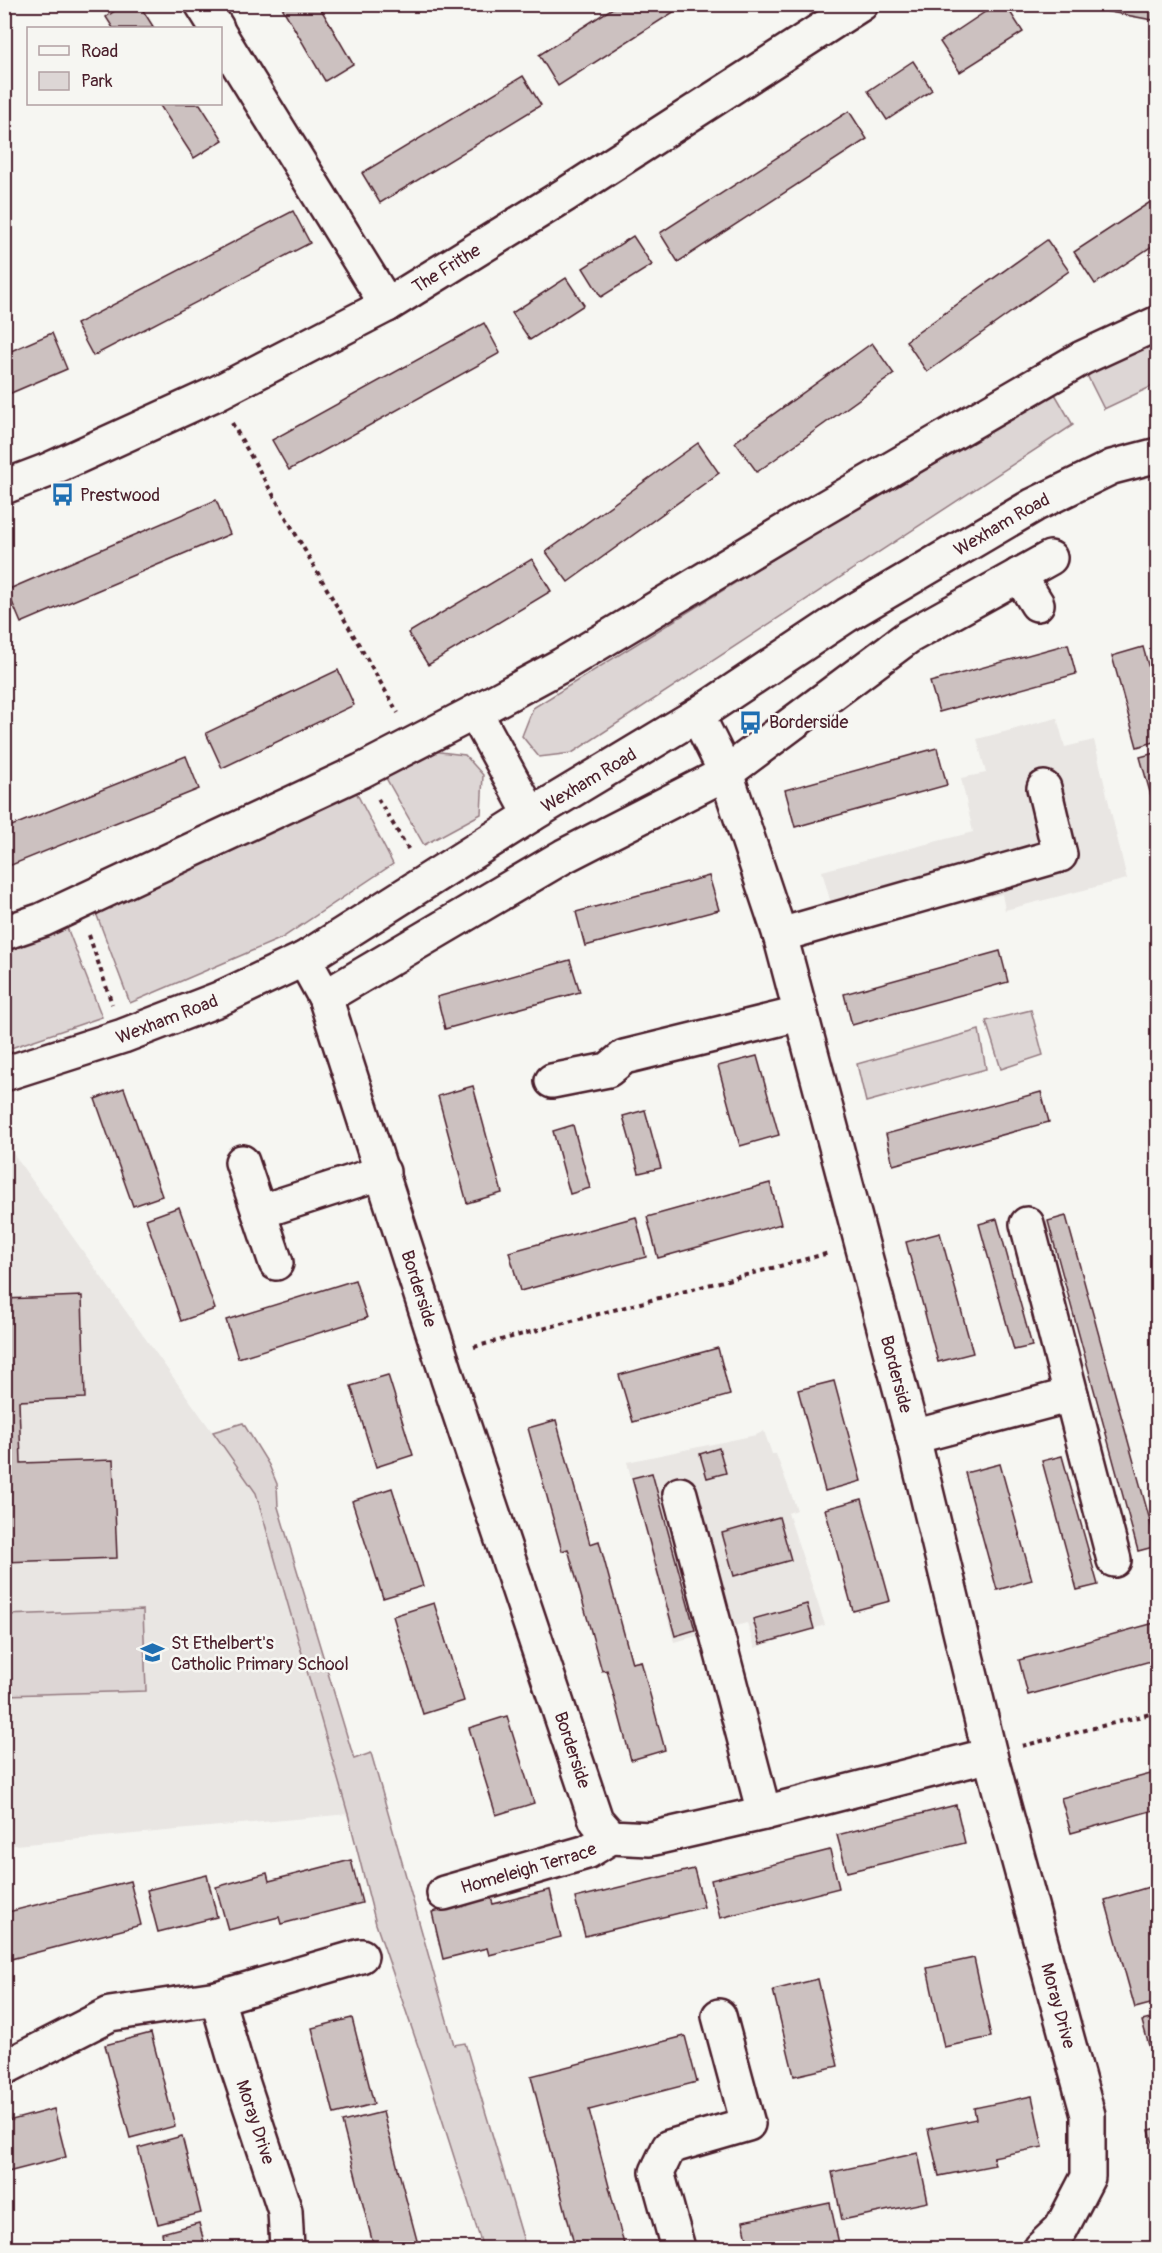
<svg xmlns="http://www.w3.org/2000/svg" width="1162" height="2253" viewBox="0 0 1162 2253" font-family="Pangolin,sans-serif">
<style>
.built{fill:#e9e6e3}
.green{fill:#ddd6d5;stroke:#947a80;stroke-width:1.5}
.building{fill:#ccc1c0;stroke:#4a1f2b;stroke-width:1.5}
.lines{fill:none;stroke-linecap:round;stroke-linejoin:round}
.minor-casing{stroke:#4a1f2b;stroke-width:38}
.path{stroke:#4a1f2b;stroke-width:4;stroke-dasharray:4.5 4.5;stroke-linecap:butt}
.minor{stroke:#f6f6f2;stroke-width:33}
.labels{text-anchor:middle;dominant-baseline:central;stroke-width:5;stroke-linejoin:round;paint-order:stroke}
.street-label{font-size:18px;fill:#4a1f2b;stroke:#f6f6f2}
.poi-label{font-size:18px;fill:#4a1f2b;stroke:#f6f6f2;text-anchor:start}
</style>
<rect width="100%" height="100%" fill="#f6f6f2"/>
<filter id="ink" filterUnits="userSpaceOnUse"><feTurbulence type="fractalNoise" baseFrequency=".0167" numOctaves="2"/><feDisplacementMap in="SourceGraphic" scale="12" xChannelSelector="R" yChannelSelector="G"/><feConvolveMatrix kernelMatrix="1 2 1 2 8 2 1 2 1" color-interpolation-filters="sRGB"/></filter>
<g filter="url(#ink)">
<g class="built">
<polygon points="1057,718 1065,747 1094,740 1127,879 1005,910 1002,894 839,933 822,871 973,832 961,778 986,773 977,739"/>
<polygon points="4,1141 256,1493 348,1814 5,1846"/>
<polygon points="764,1431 772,1454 776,1454 797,1510 788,1513 825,1625 755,1648 747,1623 674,1642 627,1462 756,1435"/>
</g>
<g class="green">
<polygon points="1157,335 1157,384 1104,409 1084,369"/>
<polygon points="1051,387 1073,425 572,753 539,757 522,736 533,708"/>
<polygon points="432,751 465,755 483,775 481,814 424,845 386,778"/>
<polygon points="356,792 393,864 282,938 130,1003 96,913"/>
<polygon points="66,925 102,1017 5,1050 5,950"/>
<polygon points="1031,1010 1043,1055 1001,1069 986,1021"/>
<polygon points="979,1030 986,1069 866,1102 857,1064"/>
<polygon points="243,1423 269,1465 277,1484 278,1507 354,1759 371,1753 454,2045 465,2043 526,2248 483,2248 429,2078 376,1924 348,1814 256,1493 213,1432"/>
<polygon points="143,1610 146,1691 5,1695 5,1615"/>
</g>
<g class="building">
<polygon points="125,4 139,4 154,28 113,28 106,17"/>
<polygon points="280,4 318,4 353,64 325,81"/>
<polygon points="619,4 686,4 558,86 539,55"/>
<polygon points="997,4 1005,4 1023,32 960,72 940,42"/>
<polygon points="1067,4 1158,4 1158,21"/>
<polygon points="913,61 932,90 887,120 868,91"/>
<polygon points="523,76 541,105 380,203 362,173"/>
<polygon points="159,104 200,104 223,140 194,158"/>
<polygon points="849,111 867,139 678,262 660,233"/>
<polygon points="1158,197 1158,242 1095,284 1074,252"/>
<polygon points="293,211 310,243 93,356 76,324"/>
<polygon points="633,236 652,265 601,297 583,268"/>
<polygon points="1047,240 1069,271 927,372 906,341"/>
<polygon points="566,278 584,305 530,340 512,313"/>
<polygon points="484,323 500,353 289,470 272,440"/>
<polygon points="52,333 67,369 4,396 4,354"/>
<polygon points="872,343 894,374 757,472 735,442"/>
<polygon points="698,443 719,473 568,582 546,552"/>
<polygon points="216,500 230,534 21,623 7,590"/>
<polygon points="532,559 551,591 428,665 408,633"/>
<polygon points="1068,644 1076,674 939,712 930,682"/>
<polygon points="1143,647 1158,701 1158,741 1137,747 1112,656"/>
<polygon points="338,670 354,705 222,768 206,733"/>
<polygon points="937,748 947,785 795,827 785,790"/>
<polygon points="1158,752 1158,820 1140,757"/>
<polygon points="186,756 199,789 4,868 4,829"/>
<polygon points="709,876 719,910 585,946 576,912"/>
<polygon points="1000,951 1008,982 852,1025 844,994"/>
<polygon points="570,960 580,992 445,1029 437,997"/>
<polygon points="757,1056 779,1135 740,1146 718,1066"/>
<polygon points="473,1086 502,1193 467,1203 438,1096"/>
<polygon points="124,1088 162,1196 133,1206 95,1099"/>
<polygon points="1041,1092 1049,1122 893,1165 886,1134"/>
<polygon points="645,1110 661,1168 639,1173 623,1116"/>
<polygon points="573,1125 590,1188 570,1194 553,1131"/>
<polygon points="770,1183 781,1224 658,1258 647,1217"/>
<polygon points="179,1207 215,1309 181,1321 146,1219"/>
<polygon points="1066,1216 1157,1546 1138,1551 1048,1221"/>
<polygon points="636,1217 646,1257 520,1291 509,1252"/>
<polygon points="997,1219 1032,1346 1014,1350 979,1224"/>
<polygon points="940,1233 973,1353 938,1362 906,1242"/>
<polygon points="355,1280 367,1318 238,1358 226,1320"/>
<polygon points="82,1296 85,1398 19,1401 21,1463 113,1460 117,1558 4,1562 4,1299"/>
<polygon points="718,1348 730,1395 633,1422 619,1375"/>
<polygon points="388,1375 413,1455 376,1467 351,1386"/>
<polygon points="834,1381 861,1481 825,1491 798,1390"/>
<polygon points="556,1420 590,1544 599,1541 632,1663 641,1661 665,1750 631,1760 607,1670 602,1671 568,1549 562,1551 528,1428"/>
<polygon points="719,1448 726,1473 707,1478 700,1454"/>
<polygon points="1062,1456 1098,1585 1077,1590 1042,1461"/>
<polygon points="1000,1464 1032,1580 997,1590 965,1473"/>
<polygon points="652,1473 695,1630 675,1636 632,1478"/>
<polygon points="392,1488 423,1586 383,1598 352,1501"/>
<polygon points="862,1499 890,1601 853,1611 825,1509"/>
<polygon points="779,1517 791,1560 734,1576 722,1533"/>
<polygon points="434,1603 464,1701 423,1714 393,1616"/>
<polygon points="807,1604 814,1629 760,1644 753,1619"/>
<polygon points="1158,1622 1158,1659 1028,1695 1019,1660"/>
<polygon points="507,1716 534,1803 496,1815 469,1728"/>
<polygon points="1158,1772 1158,1809 1071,1833 1061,1798"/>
<polygon points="956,1805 965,1843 847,1872 837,1835"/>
<polygon points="830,1850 839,1888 720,1918 711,1880"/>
<polygon points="351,1860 362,1903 281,1924 279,1917 228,1930 216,1887 267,1873 269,1881"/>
<polygon points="694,1869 704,1907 585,1936 575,1898"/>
<polygon points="207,1875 217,1917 158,1932 147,1890"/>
<polygon points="130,1881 141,1925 11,1959 4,1934 4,1913"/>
<polygon points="1149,1887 1158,1917 1158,2002 1135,2008 1105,1900"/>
<polygon points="550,1890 561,1937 489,1955 487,1948 443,1959 432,1912 491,1898 493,1904"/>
<polygon points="974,1958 991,2037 944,2047 927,1968"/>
<polygon points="818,1979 838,2066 794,2076 773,1990"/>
<polygon points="1158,2017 1158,2078 1142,2021"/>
<polygon points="352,2018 374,2104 334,2114 312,2028"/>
<polygon points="151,2033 175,2126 130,2138 105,2045"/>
<polygon points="685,2036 697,2082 589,2110 625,2248 575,2248 531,2076"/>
<polygon points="1032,2096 1043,2147 993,2157 995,2165 939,2176 928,2129 976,2119 974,2108"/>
<polygon points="54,2109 66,2157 4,2173 4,2122"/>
<polygon points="383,2112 419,2248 374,2248 342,2122"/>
<polygon points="1158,2128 1158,2162 1149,2130"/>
<polygon points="182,2136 201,2213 158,2224 138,2148"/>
<polygon points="918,2153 928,2202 842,2220 832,2172"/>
<polygon points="830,2203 840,2248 749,2248 743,2221"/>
<polygon points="199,2223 205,2246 201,2247 202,2248 165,2248 162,2233"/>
</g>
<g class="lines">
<defs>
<g id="minor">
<polyline points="202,4 217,28"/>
<polyline points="220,35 387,305"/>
<path id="s1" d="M4,487l42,-16 169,-77 172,-89 178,-110 296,-191"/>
<polyline points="1019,575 1037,604"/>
<polyline points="475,712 531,815"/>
<path id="s2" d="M697,715l29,58 54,162 133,502 77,318 98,360v62l-27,52 -20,19"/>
<polyline points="4,933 42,920 361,771 475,712 562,665 800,522 1082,358 1158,323"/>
<polyline points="780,935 1060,855 1044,788"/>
<path id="s3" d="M304,959l21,38 123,382 148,441 15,17 39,2 114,-26 226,-58"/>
<polyline points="325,997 564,856 726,773 908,637 1050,558"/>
<path id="s4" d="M4,1074l119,-38 96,-37 85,-40 227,-144 166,-100 150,-100 187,-110 78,-38 46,-12"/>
<polyline points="552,1081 608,1070 624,1057 799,1014"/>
<polyline points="242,1162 276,1263"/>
<polyline points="259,1212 383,1172"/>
<polyline points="1027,1224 1114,1560"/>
<polyline points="913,1437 1071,1395"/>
<polyline points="680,1494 764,1813"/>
<path id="s5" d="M444,1893l143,-41 24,-15"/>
<path id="s6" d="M217,1998l18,62 50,151 2,37"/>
<polyline points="4,2068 110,2014 217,1998 361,1956"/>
<polyline points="678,2248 657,2172 669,2147 748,2124 719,2016"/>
</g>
</defs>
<use href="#minor" class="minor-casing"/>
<g class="path">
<polyline points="232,423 398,713"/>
<polyline points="378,799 410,852"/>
<polyline points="89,935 112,1004"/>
<polyline points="474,1347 829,1253"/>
<polyline points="1022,1746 1158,1712"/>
</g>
<use href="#minor" class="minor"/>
</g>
</g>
<defs>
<symbol id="bus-bare" viewBox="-9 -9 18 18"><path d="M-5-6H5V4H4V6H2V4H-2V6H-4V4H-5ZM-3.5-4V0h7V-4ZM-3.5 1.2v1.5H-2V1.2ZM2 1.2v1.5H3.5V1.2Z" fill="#1f6fb2" stroke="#f6f6f2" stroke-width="2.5" paint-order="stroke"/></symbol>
<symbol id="school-bare" viewBox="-9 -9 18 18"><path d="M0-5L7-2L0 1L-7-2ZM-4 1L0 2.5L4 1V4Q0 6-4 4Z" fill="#1f6fb2" stroke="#f6f6f2" stroke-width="2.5" paint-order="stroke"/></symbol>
</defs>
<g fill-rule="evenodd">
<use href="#bus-bare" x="46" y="478" width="33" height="33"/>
<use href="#bus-bare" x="734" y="706" width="33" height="33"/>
<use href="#school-bare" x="136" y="1636" width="33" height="33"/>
</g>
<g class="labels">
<g class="street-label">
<text stroke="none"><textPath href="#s1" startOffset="494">The Frithe</textPath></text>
<text stroke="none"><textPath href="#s4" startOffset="1144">Wexham Road</textPath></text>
<text stroke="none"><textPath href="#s4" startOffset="658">Wexham Road</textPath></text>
<text stroke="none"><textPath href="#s4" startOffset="172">Wexham Road</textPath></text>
<text stroke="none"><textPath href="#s3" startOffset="350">Borderside</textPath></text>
<text stroke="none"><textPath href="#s2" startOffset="690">Borderside</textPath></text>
<text stroke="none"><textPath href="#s3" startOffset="836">Borderside</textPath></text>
<text stroke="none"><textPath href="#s5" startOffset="88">Homeleigh Terrace</textPath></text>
<text stroke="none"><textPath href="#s2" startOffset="1342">Moray Drive</textPath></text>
<text stroke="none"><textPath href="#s6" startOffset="130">Moray Drive</textPath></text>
</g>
<g class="poi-label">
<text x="80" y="495">Prestwood</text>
<text x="769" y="722">Borderside</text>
<text x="171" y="1643">St Ethelbert's<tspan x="171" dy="21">Catholic Primary School</tspan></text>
</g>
</g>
<rect width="1162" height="2253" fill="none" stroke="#f6f6f2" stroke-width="24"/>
<rect x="12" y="12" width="1138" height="2229" fill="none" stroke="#4a1f2b" stroke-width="2" filter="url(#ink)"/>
<rect x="27" y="27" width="195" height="78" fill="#f6f6f2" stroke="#b1a0a2" stroke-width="1.5"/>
<rect x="39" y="46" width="30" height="9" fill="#f6f6f2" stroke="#b1a0a2" stroke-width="1.5"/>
<text x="81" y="57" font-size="18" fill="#4a1f2b">Road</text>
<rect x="39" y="72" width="30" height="18" fill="#ddd6d5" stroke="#b1a0a2" stroke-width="1.5"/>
<text x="81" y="87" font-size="18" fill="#4a1f2b">Park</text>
</svg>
